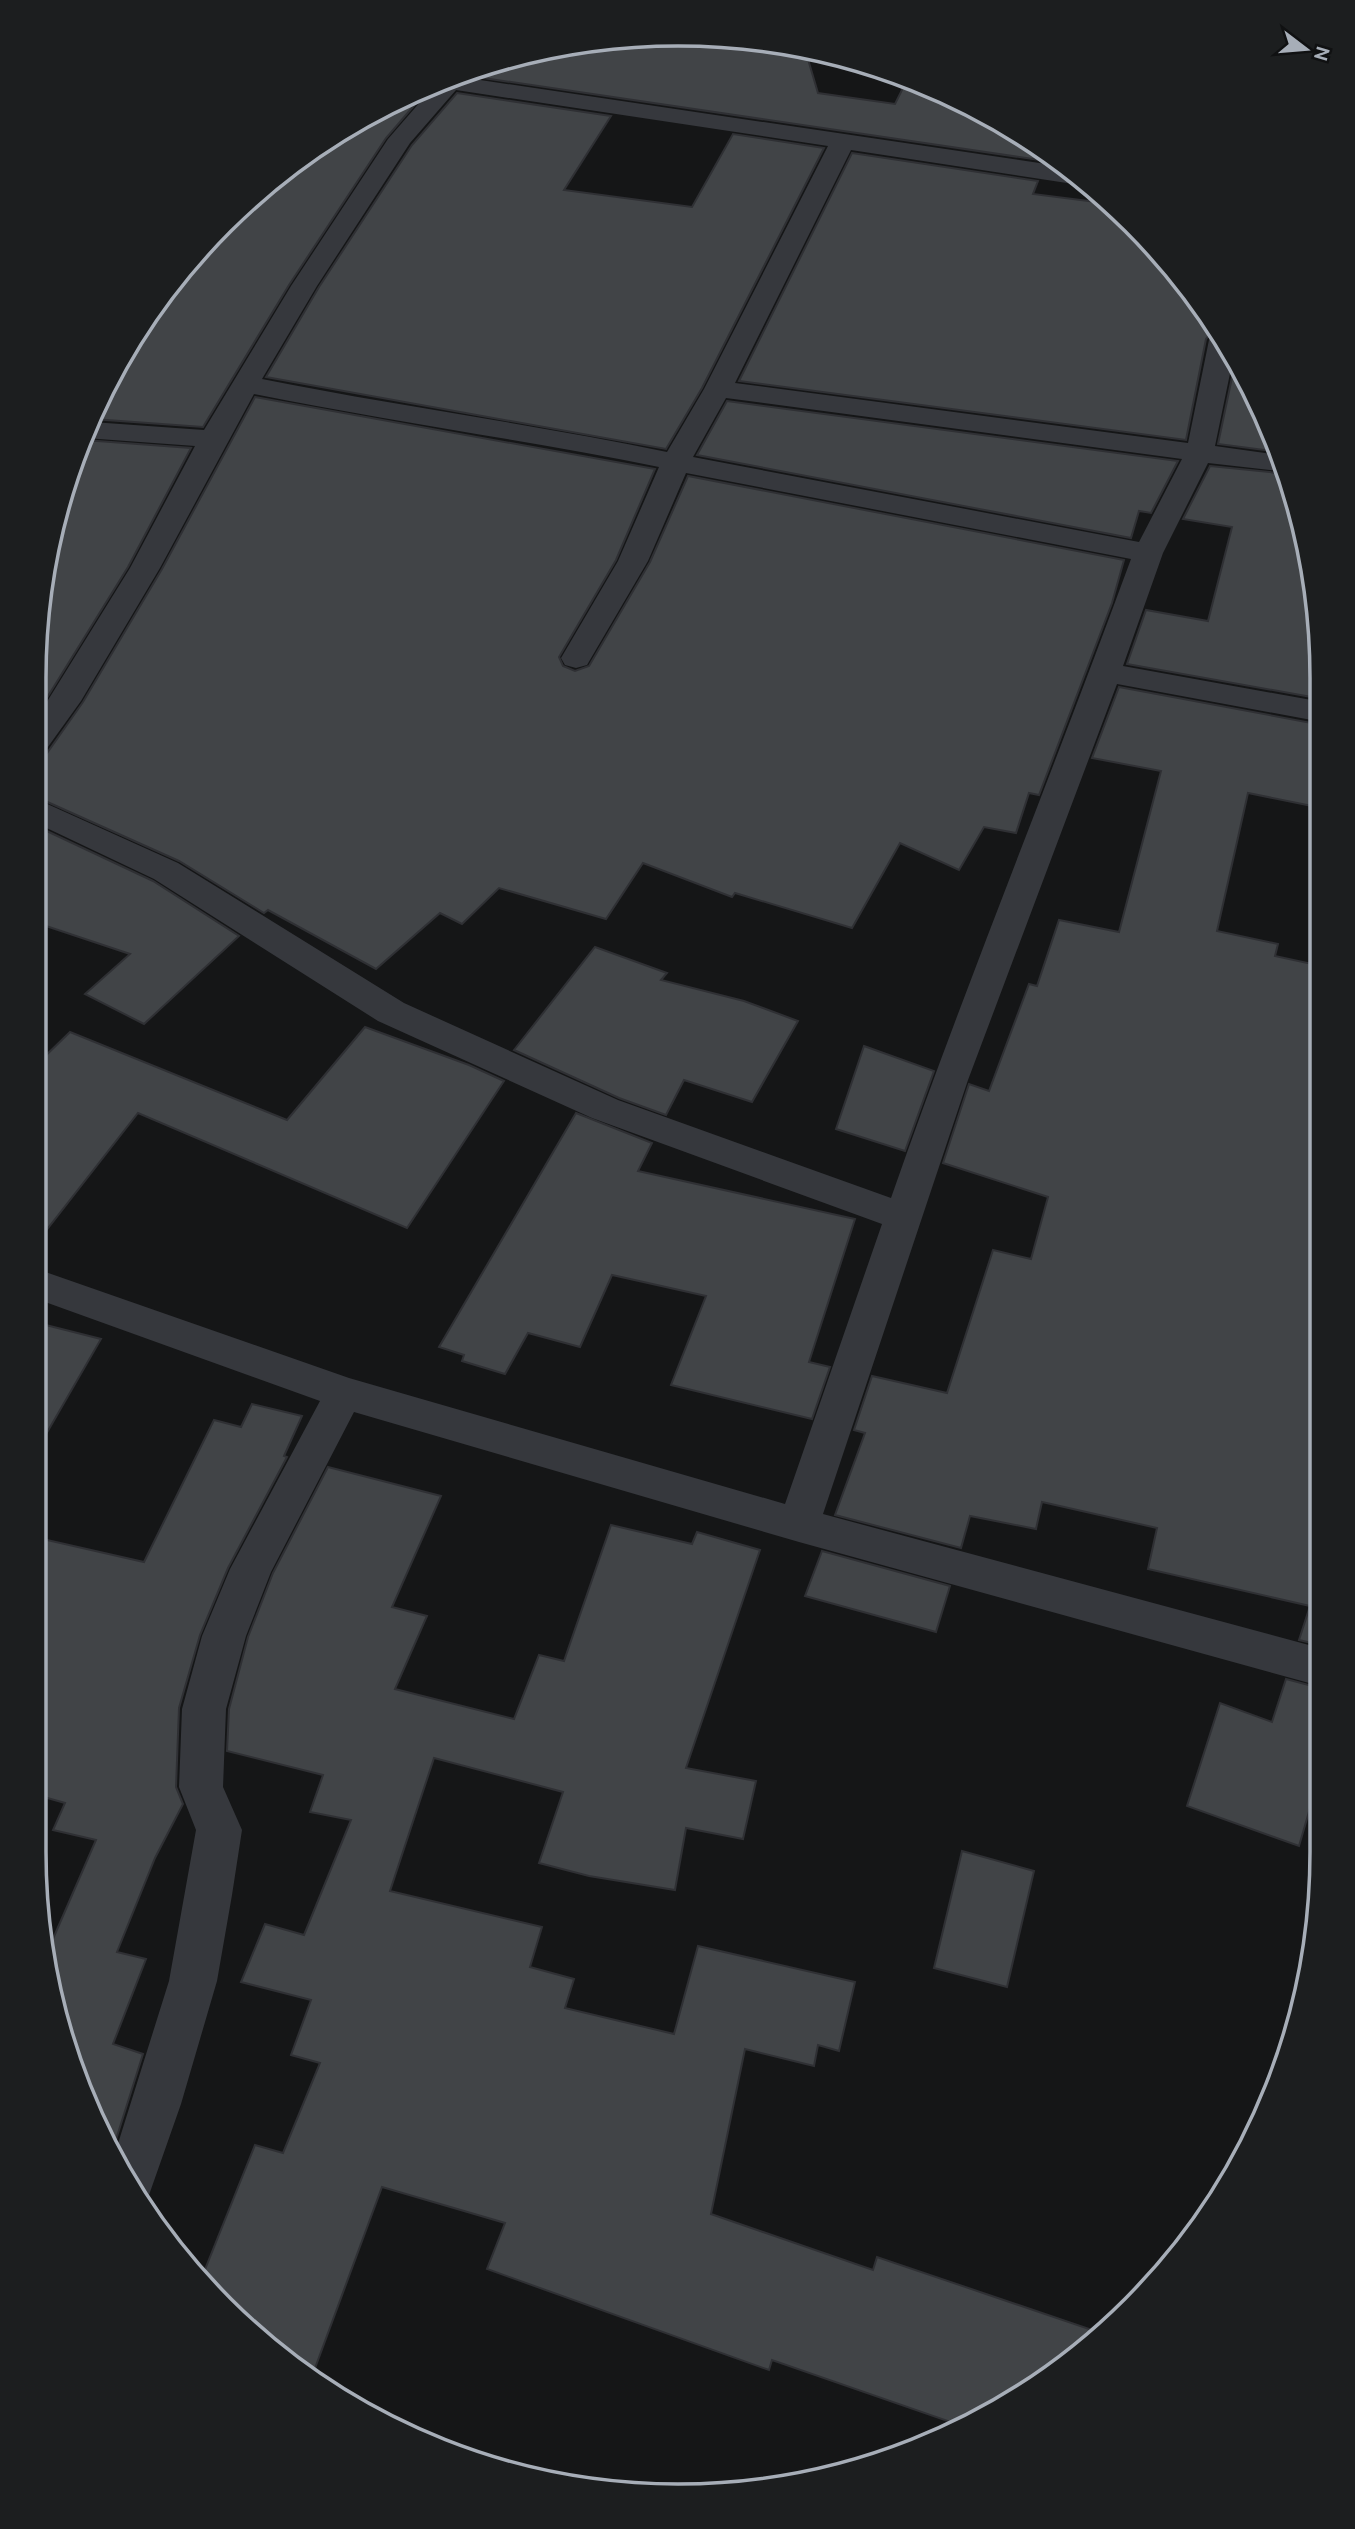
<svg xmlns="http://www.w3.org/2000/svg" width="1355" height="2529" viewBox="0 0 1355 2529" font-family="Ubuntu,sans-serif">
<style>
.building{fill:#414447;stroke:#2f3034;stroke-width:2}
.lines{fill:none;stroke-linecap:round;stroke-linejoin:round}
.minor{fill:#36383d;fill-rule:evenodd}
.rim{fill:none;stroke:#a7aeb8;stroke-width:3.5}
</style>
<rect width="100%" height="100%" fill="#151617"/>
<g class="building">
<polygon points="635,35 761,39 805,49 818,93 895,104 908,78 999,119 1048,155 1046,161 470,76 469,71 510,55"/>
<polygon points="430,87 386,138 289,285 203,427 93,419 118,360 198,248 285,167 356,122 373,125 392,100"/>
<polygon points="457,93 611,116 564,190 692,207 733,134 824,148 702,388 666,449 266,377 319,287 412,145"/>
<polygon points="852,153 1038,181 1033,194 1112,204 1213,319 1219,331 1211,333 1206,339 1186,440 739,381"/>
<polygon points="1235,363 1262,418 1279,452 1218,444"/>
<polygon points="255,397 655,469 616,560 559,657 563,666 575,671 589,666 650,562 688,476 1124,560 1112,603 1039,795 1029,793 1016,833 984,827 959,870 900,843 852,928 735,893 732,897 643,863 606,919 499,888 462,924 440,913 376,969 268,910 264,913 179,861 34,796 34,756 47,753 83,702 162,569"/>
<polygon points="727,401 1178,461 1151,513 1139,511 1131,538 697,455"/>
<polygon points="84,440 191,448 128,567 35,717 35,636 55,510"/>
<polygon points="1210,466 1288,474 1316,594 1317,698 1127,664 1146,610 1208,621 1232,527 1183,519"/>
<polygon points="1119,687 1317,724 1317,807 1248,793 1217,931 1278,944 1275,956 1317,965 1320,1645 1299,1640 1310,1606 1148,1569 1157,1528 1042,1502 1036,1529 970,1516 961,1548 835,1515 865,1433 854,1430 872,1376 947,1393 993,1250 1031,1259 1048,1197 943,1163 969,1084 989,1091 1029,984 1037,986 1059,920 1119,932 1161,771 1092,758"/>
<polygon points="34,825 153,881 239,936 144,1024 85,994 130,954 34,922"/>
<polygon points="595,947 667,973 661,980 744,1001 798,1021 752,1102 684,1080 666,1115 619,1098 514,1050"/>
<polygon points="365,1027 469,1065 504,1081 407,1228 138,1113 34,1246 34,1067 70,1032 287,1120"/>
<polygon points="864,1046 934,1071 905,1151 836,1129"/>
<polygon points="576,1113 652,1143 638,1171 855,1219 809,1362 830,1367 812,1419 671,1385 706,1296 612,1275 580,1347 528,1333 505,1374 462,1361 464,1355 439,1347"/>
<polygon points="34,1322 101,1339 34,1455"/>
<polygon points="252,1404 302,1416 284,1456 287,1457 228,1568 200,1635 179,1708 176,1787 183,1804 155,1858 117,1952 146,1959 113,2044 143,2054 114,2146 68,2059 49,1948 96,1840 53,1830 65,1803 33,1794 34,1537 144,1562 214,1420 241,1427"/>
<polygon points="328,1467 441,1496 392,1607 427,1616 395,1689 514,1719 539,1655 564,1661 611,1525 692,1544 697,1532 760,1550 686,1768 756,1781 743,1839 686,1828 675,1890 589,1876 539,1863 563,1792 434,1758 390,1891 542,1927 530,1967 574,1979 565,2008 674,2034 698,1946 855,1982 839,2051 818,2045 814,2066 745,2049 711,2214 873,2270 877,2257 1104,2334 1103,2336 959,2425 772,2360 769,2370 487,2269 505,2223 382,2187 311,2379 202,2277 255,2145 283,2153 320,2063 291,2055 311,2000 241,1982 265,1924 304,1935 351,1820 310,1812 323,1775 227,1751 229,1709 248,1637 273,1573"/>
<polygon points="822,1551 950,1586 936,1632 805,1596"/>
<polygon points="1286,1679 1320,1688 1320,1774 1299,1846 1187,1806 1220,1703 1272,1722"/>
<polygon points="962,1851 1034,1871 1007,1987 934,1968"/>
</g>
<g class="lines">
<path class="minor" d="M467,72v6l599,89 22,16 -8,2 -229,-35 -116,233 453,60 21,-103 4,-6 7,-1 13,26 -18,87 65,9 8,17 -80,-9 -45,90 -40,113 194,35v20l-200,-37 -149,396 -145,434 497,134v38l-521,-144 -445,-130 -83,160 -25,64 -20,73 -3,78 19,43 -10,65 -15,86 -36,123 -32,91 -7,3 -26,-48 53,-169 27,-151 -17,-43 3,-78 20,-73 28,-67 90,-168 -286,-103v-30l315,110 436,126 97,-280 -290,-106 -214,-97 -224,-142 -120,-57v-24l144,65 226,140 214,97 273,98c75,-215 162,-426 240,-639l-445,-86 -38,88 -61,104 -11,3 -11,-3 -4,-7 57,-97 41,-94c-134,-27 -271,-46 -405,-73l-94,174 -79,133 -36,50 -11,3 1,-33 95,-153 65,-122 -110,-8 7,-16 112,8 87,-144 97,-147 46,-53 -2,-1zM456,90l372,56 -124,243 -37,63c-134,-28 -270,-46 -405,-73l55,-93 93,-143zM726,398l456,61 -43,83 -446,-85z"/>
</g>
<path d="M0 0H1355V2529H0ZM678 46H678A632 632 0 0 1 1310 678V1852A632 632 0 0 1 678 2484H678A632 632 0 0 1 46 1852V678A632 632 0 0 1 678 46Z" fill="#1c1e1f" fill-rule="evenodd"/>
<path class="rim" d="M678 46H678A632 632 0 0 1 1310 678V1852A632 632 0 0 1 678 2484H678A632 632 0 0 1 46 1852V678A632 632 0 0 1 678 46Z"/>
<g transform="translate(1306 49) rotate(106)" stroke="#101112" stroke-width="5" paint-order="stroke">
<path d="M0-5L12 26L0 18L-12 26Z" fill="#a7aeb8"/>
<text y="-10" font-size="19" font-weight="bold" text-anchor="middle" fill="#a7aeb8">N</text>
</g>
</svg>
